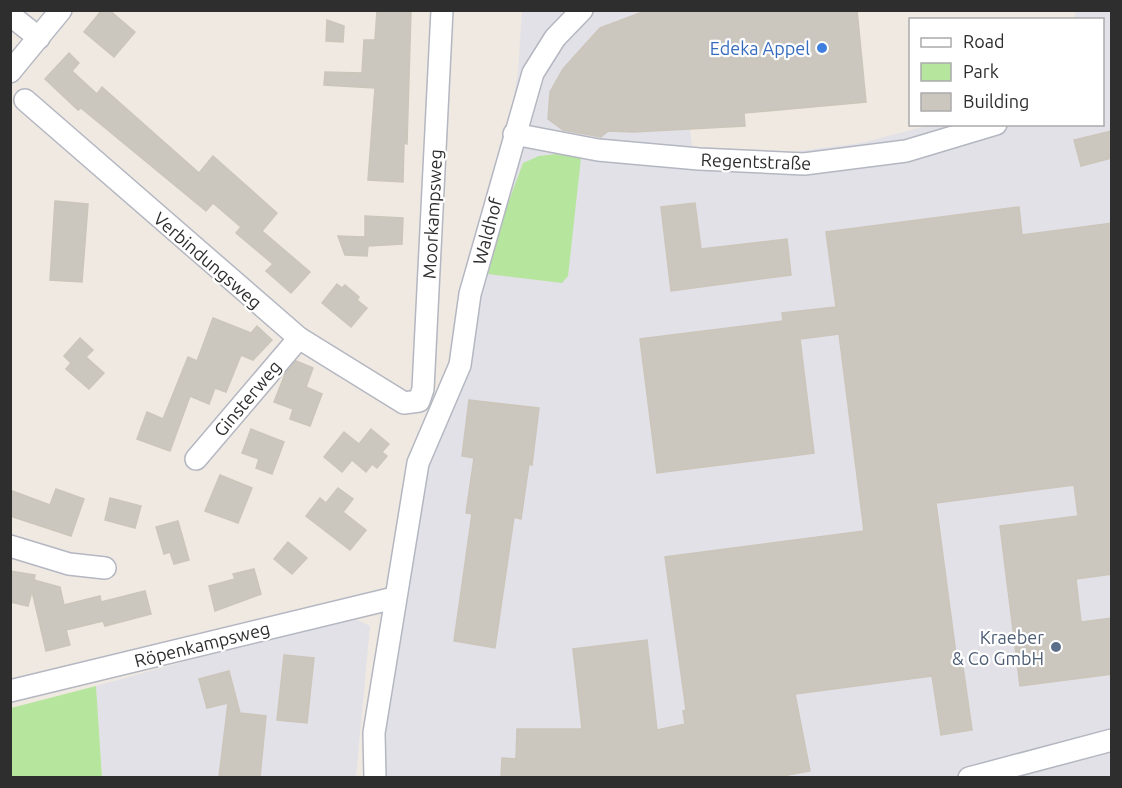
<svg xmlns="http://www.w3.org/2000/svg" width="1122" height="788" viewBox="0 0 1122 788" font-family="Ubuntu,sans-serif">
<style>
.industrial{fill:#e3e1e8}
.green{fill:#b6e59e}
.building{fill:#cbc7bf;stroke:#cbc5ba;stroke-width:1.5}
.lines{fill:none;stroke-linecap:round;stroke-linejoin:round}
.minor-casing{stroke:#b4b7c1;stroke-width:24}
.minor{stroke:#fff;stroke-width:21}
.shop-dot{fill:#3f7fe0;stroke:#fff;stroke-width:2}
.service-dot{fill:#5c6f8a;stroke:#fff;stroke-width:2}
.labels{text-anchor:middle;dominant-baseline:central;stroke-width:4.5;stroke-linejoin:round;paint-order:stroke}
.shop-label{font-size:18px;fill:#366cbe;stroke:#fff;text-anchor:end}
.street-label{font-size:18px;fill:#2e2e2e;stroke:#fff}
.service-label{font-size:18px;fill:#4e5e75;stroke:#fff;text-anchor:end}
</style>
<rect width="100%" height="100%" fill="#efe9e1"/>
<g class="industrial">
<polygon points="522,11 676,11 692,147 702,151 769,155 861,143 931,125 1102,124 1102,20 1073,19 1077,11 1111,11 1111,777 380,778 385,713 428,459 490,250 518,72"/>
<polygon points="349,616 370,626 356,777 102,777 96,686"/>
</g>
<g class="green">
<polygon points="556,154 581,158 568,276 562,283 488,274 499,227 523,163 539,156"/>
<polygon points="96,686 102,777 11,777 11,708"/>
</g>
<g class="building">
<polygon points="102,10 109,10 135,32 114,57 84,32"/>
<polygon points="377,10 411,10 407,144 404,143 403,182 368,180 375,88 324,85 325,72 362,73 364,40 375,40"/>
<polygon points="648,10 857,10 866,102 744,113 745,126 633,132 608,131 601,137 563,130 548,119 550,92 563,69 600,28"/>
<polygon points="327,20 344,26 343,42 326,41"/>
<polygon points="69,53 79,63 72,71 97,94 102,87 199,173 213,156 277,213 262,231 310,272 291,293 266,271 273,264 236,233 241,227 213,203 206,211 81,108 78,110 45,79"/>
<polygon points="1112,131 1112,158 1081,166 1074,140"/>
<polygon points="55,201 88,204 82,282 50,280"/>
<polygon points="695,203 701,249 787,239 791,275 671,291 661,207"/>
<polygon points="1019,207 1022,235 1112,223 1112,574 1076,579 1081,622 1112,618 1112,674 1020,686 1000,526 1078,516 1074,485 936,503 956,654 961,653 972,730 941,735 932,676 795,694 810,771 777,777 501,777 502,758 516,759 517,729 582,729 573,649 647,640 657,730 685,724 683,711 686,710 665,557 864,531 839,334 800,339 814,453 657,473 640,339 783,321 782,313 836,307 826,232"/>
<polygon points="365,216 403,218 402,244 368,246 367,256 345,255 338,236 365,237"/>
<polygon points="337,284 342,288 345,285 359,297 357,300 367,308 351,327 322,303"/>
<polygon points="213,318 251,333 257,326 272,340 253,360 241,355 226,392 215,388 209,404 190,396 170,451 137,439 147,412 163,419 188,357 197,361"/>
<polygon points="80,338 93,350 86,357 104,373 89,389 66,369 71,363 64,356"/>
<polygon points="296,361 313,368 306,387 322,394 310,426 290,419 293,409 274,402 285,374"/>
<polygon points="469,400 539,408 532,465 529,464 521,519 514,517 495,648 454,641 472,514 466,513 474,458 462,456"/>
<polygon points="251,429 284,442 272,474 256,468 259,459 242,453"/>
<polygon points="371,429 389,444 382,452 387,456 377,468 372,464 366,472 352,460 342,472 324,457 344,432 359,444"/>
<polygon points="220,475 252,488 238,523 205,511"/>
<polygon points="338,488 353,499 343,512 366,530 350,550 306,516 320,498 326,503"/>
<polygon points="56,489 84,499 71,536 10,516 10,490 50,505"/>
<polygon points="110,498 141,506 135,528 105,520"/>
<polygon points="178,521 189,560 174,564 170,552 164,554 156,527"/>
<polygon points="288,542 307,558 292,574 274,559"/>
<polygon points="254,569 261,594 215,611 209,586 235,579 233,574"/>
<polygon points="10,571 35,575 34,580 60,587 64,605 100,596 101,602 145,591 151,614 105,626 103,621 66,630 70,645 46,651 32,591 28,606 10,602"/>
<polygon points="284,655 314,658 307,723 277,720"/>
<polygon points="229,671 240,713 266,716 260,777 219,777 228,703 207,708 199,679"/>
</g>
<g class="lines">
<defs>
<g id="minor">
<polyline points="10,15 39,38"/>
<polyline points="10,72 61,10"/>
<polyline points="25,100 299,338 404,403 419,401 423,389 442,10"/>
<polyline points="514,134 598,150 699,159 804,164 906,151 996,124"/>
<polyline points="196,459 299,338"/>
<polyline points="10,546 69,564 105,568"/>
<polyline points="10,691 394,598"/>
<polyline points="375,778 374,733 418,463 460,365 470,294 533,73 555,38 582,10"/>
<polyline points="969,778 1112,740"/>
</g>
</defs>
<use href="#minor" class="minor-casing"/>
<use href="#minor" class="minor"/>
</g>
<circle class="shop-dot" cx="822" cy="48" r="6"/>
<circle class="service-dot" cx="1056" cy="647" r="6"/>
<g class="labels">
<g class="shop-label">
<text x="810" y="48">Edeka Appel</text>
</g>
<g class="street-label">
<text transform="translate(756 161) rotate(2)">Regentstraße</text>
<text transform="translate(432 214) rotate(-87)">Moorkampsweg</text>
<text transform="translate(487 231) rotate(-75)">Waldhof</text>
<text transform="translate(208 260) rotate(41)">Verbindungsweg</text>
<text transform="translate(247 398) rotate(-50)">Ginsterweg</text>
<text transform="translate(202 644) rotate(-14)">Röpenkampsweg</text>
</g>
<g class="service-label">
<text x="1044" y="637">Kraeber<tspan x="1044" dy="21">&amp; Co GmbH</tspan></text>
</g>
</g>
<rect width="1122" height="788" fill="none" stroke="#2e2e2e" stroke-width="24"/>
<rect x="909" y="18" width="195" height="108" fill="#ffffff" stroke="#ababab" stroke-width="1.5"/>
<rect x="921" y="38" width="30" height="9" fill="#ffffff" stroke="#ababab" stroke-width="1.5"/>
<text x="963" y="48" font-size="18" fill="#2e2e2e">Road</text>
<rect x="921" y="63" width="30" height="18" fill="#b6e59e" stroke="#ababab" stroke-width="1.5"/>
<text x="963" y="78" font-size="18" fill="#2e2e2e">Park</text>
<rect x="921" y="93" width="30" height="18" fill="#cbc7bf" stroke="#ababab" stroke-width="1.5"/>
<text x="963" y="108" font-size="18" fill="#2e2e2e">Building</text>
</svg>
